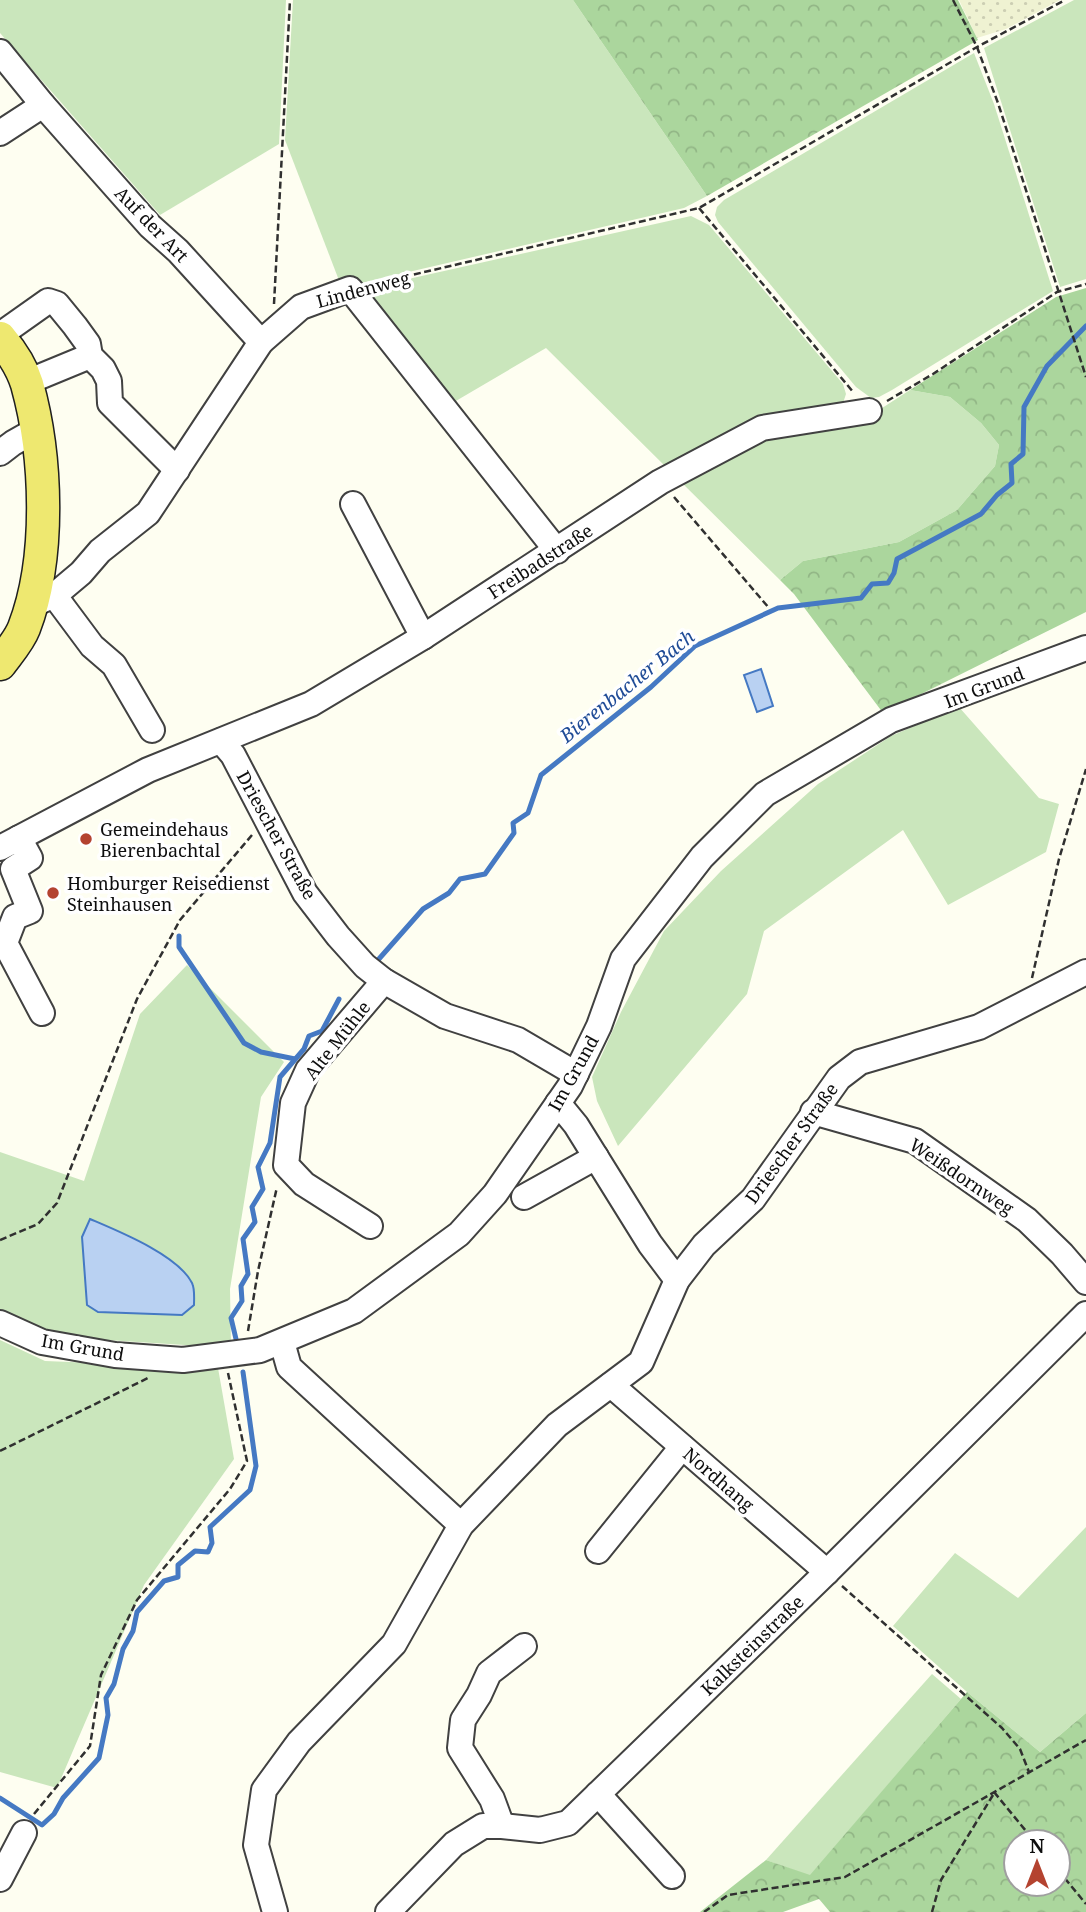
<svg xmlns="http://www.w3.org/2000/svg" width="1086" height="1912" viewBox="0 0 1086 1912" font-family="'Noto Serif',serif">
<style>
.farmland{fill:url(#farmland-dots)}
.grass{fill:#cae6bc;fill-rule:evenodd}
.forest{fill:url(#forest-crowns);fill-rule:evenodd}
.water{fill:#b9d1f2;stroke:#4579c3;stroke-width:2}
.lines{fill:none;stroke-linecap:round;stroke-linejoin:round}
.stream{stroke:#4579c3;stroke-width:5}
.minor-casing{stroke:#414141;stroke-width:28}
.major-casing{stroke:#1f1f1f;stroke-width:35}
.path{stroke:#303030;stroke-width:2.5;stroke-dasharray:7 3.5;stroke-linecap:butt}
.minor{stroke:#fff;stroke-width:24}
.major{stroke:#eee870;stroke-width:32}
.poi-dot{fill:#b44330;stroke:#fff;stroke-width:2.5}
.labels{text-anchor:middle;dominant-baseline:central;stroke-width:7;stroke-linejoin:round;paint-order:stroke}
.street-label{font-size:18px;fill:#0e0e0e;stroke:#fff}
.poi-label{font-size:18px;fill:#0e0e0e;stroke:#fff;text-anchor:start}
.water-label{font-size:19px;font-style:italic;fill:#204c97;stroke:#fff}
</style>
<defs>
<pattern id="farmland-dots" width="8" height="8" patternUnits="userSpaceOnUse" patternTransform="scale(1.75)"><rect width="8" height="8" fill="#eff2d2"/><path d="M2 2h.1M6 6h.1" fill="none" stroke="#ccceb3" stroke-width="1.8" stroke-linecap="round"/></pattern>
<pattern id="forest-crowns" width="20" height="18" patternUnits="userSpaceOnUse" patternTransform="scale(1.75)"><rect width="20" height="18" fill="#abd69d"/><path d="M2 6a3 3 0 1 1 6 0M12 15a3 3 0 1 1 6 0" fill="none" stroke="#92b686"/></pattern>
</defs>
<rect width="100%" height="100%" fill="#fefef1"/>
<polygon class="farmland" points="959,0 1060,0 1006,29 977,38"/>
<g class="grass">
<polygon points="0,0 286,0 279,144 160,215 0,33"/>
<polygon points="293,0 573,0 707,196 684,208 344,287 340,283 285,140"/>
<polygon points="1074,0 1086,0 1086,279 1060,287 984,48"/>
<polygon points="974,53 994,104 1053,291 892,390 879,397 871,398 856,387 718,222 715,215 717,207 724,200"/>
<polygon points="691,216 709,225 843,384 846,394 841,409 670,471 546,348 449,405 362,293 377,286"/>
<polygon points="910,390 950,397 981,423 999,445 995,466 957,510 899,542 803,561 780,580 678,479 769,434 879,410"/>
<polygon points="959,707 1039,798 1059,804 1046,852 948,905 903,830 764,931 747,994 618,1146 597,1101 592,1077 621,1012 664,931 721,871 818,784 891,736"/>
<path d="M187,965l97,97 -23,35 -31,192 1,59 -186,-12 -45,-24v-160l84,29 56,-167zM126,1234l53,32 15,19c-33,14 -73,41 -107,20z"/>
<polygon points="0,1340 45,1361 218,1368 234,1459 144,1585 57,1788 0,1772"/>
<polygon points="1086,1527 1086,1713 1040,1752 967,1692 893,1626 955,1553 1018,1598"/>
<polygon points="932,1674 961,1699 810,1876 766,1860"/>
</g>
<g class="forest">
<polygon points="573,0 958,0 978,40 707,196"/>
<polygon points="1086,288 1086,612 883,713 794,594 780,580 803,561 899,542 957,510 995,466 999,445 981,423 950,397 910,390 1056,297"/>
<path d="M967,1692l73,60 46,-39v199h-256l-11,-13 -36,13h-83l66,-52 44,15zM1016,1842h42v42h-42z"/>
</g>
<g class="water">
<polygon points="761,669 773,706 757,712 744,675"/>
<path d="M90,1219c28,12 88,36 102,64 3,6 2,15 2,22l-12,10 -84,-3 -11,-7 -5,-68z"/>
</g>
<g class="lines">
<g class="stream">
<polyline points="179,936 179,947 244,1043 261,1052 295,1059"/>
<polyline points="378,960 423,909 449,893 460,879 485,874 514,833 513,823 528,813 541,775 651,687 695,646 778,608 861,598 872,584 888,583 894,573 897,559 981,514 997,495 1012,483 1011,464 1023,454 1024,407 1047,366 1086,326"/>
<polyline points="236,1339 231,1318 242,1301 241,1286 248,1274 243,1239 255,1222 252,1207 263,1189 258,1167 270,1143 280,1077 304,1049 309,1036 322,1031 339,999"/>
<polyline points="0,1798 42,1825 54,1814 63,1798 99,1758 108,1715 106,1698 114,1684 123,1649 133,1631 137,1612 164,1581 178,1577 178,1565 195,1551 208,1552 212,1543 210,1527 250,1490 256,1466 243,1372"/>
</g>
<defs>
<g id="minor">
<polyline points="0,52 43,105"/>
<polyline points="0,133 43,105 150,226 178,251 261,342"/>
<polyline points="0,335 48,301 57,304 75,326 88,344 90,356 103,369 109,381 110,403 177,470"/>
<polyline points="27,382 90,356"/>
<polyline points="0,453 13,443 36,430"/>
<polyline points="353,504 423,637"/>
<polyline points="54,595 92,646 114,665 152,730"/>
<polyline points="32,605 56,594 81,573 100,551 148,513 261,342 301,307 350,289 557,551"/>
<polyline points="221,741 233,755 305,893 338,936 365,966 384,981 445,1016 518,1040 576,1074"/>
<polyline points="19,838 30,858 13,869 30,911 15,917 5,943 42,1013"/>
<polyline points="0,848 148,770 311,704 423,637 660,482 762,428 869,411"/>
<polyline points="558,1103 576,1125 650,1244 677,1280"/>
<polyline points="813,1112 915,1141 1027,1220 1062,1254 1086,1282"/>
<polyline points="524,1197 596,1157"/>
<polyline points="370,1226 304,1184 286,1165 293,1103 308,1070 384,981"/>
<polyline points="0,1323 42,1342 115,1355 183,1360 260,1350 354,1311 459,1234 495,1194 570,1086 599,1026 623,959 702,857 765,794 891,720 1086,648"/>
<polyline points="282,1342 289,1367 461,1525"/>
<polyline points="611,1385 827,1572"/>
<polyline points="598,1551 682,1447"/>
<polyline points="598,1794 672,1876"/>
<polyline points="502,1826 492,1799 460,1748 463,1720 479,1695 489,1673 524,1646"/>
<polyline points="0,1879 24,1833"/>
<polyline points="275,1912 256,1845 264,1790 299,1742 394,1644 461,1525 557,1425 641,1362 677,1280 704,1245 753,1199 839,1078 860,1062 979,1027 1086,972"/>
<polyline points="388,1912 454,1844 483,1826 502,1826 540,1830 568,1823 827,1572 1086,1314"/>
</g>
<path id="major" d="M0,338c11,13 22,30 27,46 20,72 24,174 -3,244 -5,13 -16,25 -24,36"/>
</defs>
<use href="#minor" class="minor-casing"/>
<use href="#major" class="major-casing"/>
<g class="path">
<polyline points="953,0 977,47 998,103 1086,377"/>
<polyline points="699,208 854,393"/>
<polyline points="373,284 699,208 977,47 1065,0"/>
<polyline points="274,304 290,0"/>
<polyline points="887,401 933,374 1057,292 1086,284"/>
<polyline points="674,497 769,608"/>
<polyline points="1032,978 1059,859 1086,769"/>
<polyline points="0,1240 38,1224 57,1203 137,999 180,920 252,835"/>
<polyline points="248,1331 258,1271 277,1187"/>
<polyline points="0,1451 148,1378"/>
<polyline points="842,1586 1002,1728 1020,1749 1029,1772"/>
<polyline points="994,1792 1035,1842"/>
<polyline points="34,1814 90,1746 101,1675 137,1600 230,1489 247,1461 228,1373"/>
<polyline points="1058,1870 1086,1904"/>
<polyline points="704,1912 728,1895 845,1877 1086,1740"/>
<polyline points="932,1912 941,1880 993,1795"/>
</g>
<use href="#minor" class="minor"/>
<use href="#major" class="major"/>
</g>
<g class="poi-dot">
<circle cx="86" cy="839" r="7"/>
<circle cx="53" cy="893" r="7"/>
</g>
<g class="labels">
<g class="street-label">
<text transform="translate(152 224) rotate(46)">Auf der Art</text>
<text transform="translate(363 289) rotate(-15)">Lindenweg</text>
<text transform="translate(540 561) rotate(-33)">Freibadstraße</text>
<text transform="translate(984 687) rotate(-21)">Im Grund</text>
<text transform="translate(277 835) rotate(61)">Driescher Straße</text>
<text transform="translate(337 1040) rotate(-52)">Alte Mühle</text>
<text transform="translate(573 1073) rotate(-61)">Im Grund</text>
<text transform="translate(791 1143) rotate(-54)">Driescher Straße</text>
<text transform="translate(962 1176) rotate(34)">Weißdornweg</text>
<text transform="translate(83 1347) rotate(10)">Im Grund</text>
<text transform="translate(719 1479) rotate(41)">Nordhang</text>
<text transform="translate(752 1645) rotate(-44)">Kalksteinstraße</text>
</g>
<g class="poi-label">
<text x="100" y="829">Gemeindehaus<tspan x="100" dy="21">Bierenbachtal</tspan></text>
<text x="67" y="883">Homburger Reisedienst<tspan x="67" dy="21">Steinhausen</tspan></text>
</g>
<g class="water-label">
<text transform="translate(627 686) rotate(-39)">Bierenbacher Bach</text>
</g>
</g>
<g transform="translate(1037 1863)"><circle r="33" fill="#ffffff" stroke="#9f9f9f" stroke-width="2"/>
<path d="M0-5L12 26L0 18L-12 26Z" fill="#b44330"/>
<text y="-10" font-size="19" font-weight="bold" text-anchor="middle" fill="#0e0e0e">N</text>
</g>
</svg>
